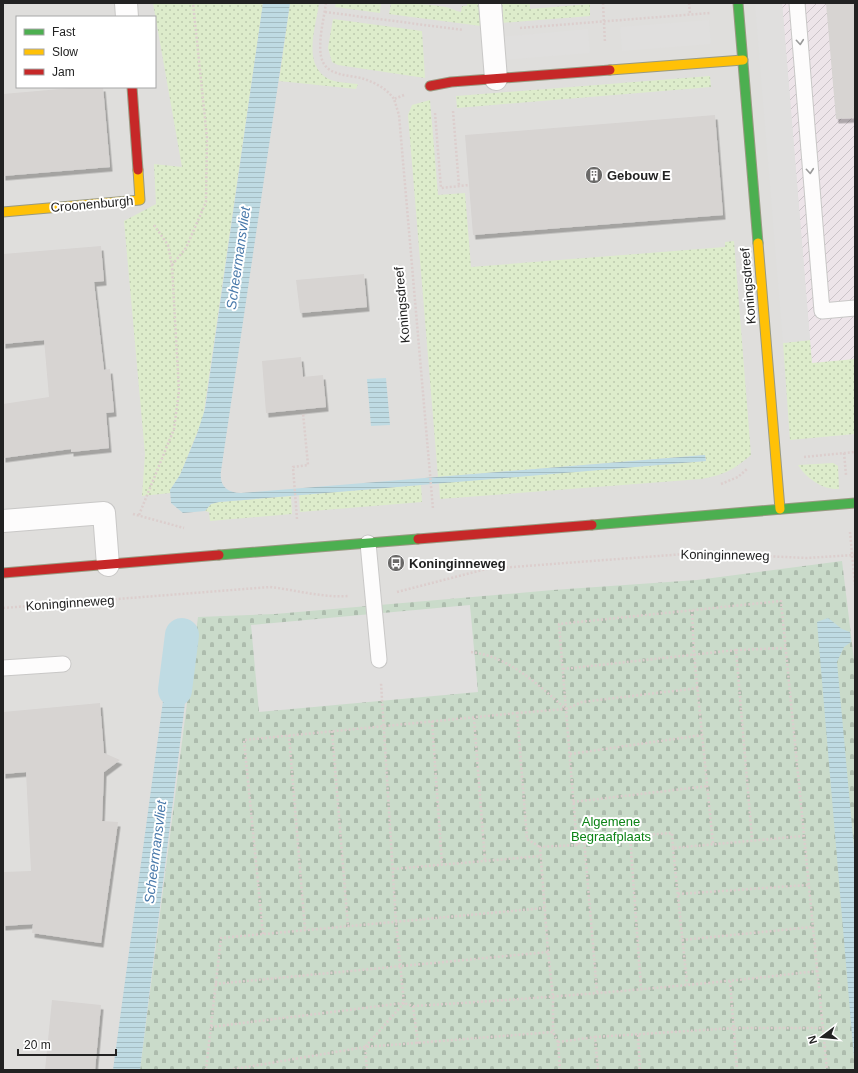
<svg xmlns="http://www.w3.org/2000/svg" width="858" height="1073" viewBox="0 0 858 1073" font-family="Helvetica,sans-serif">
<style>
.residential{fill:#dfdedc;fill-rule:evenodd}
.industrial{fill:url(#industrial-furrows)}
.grass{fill:url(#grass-dots)}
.cemetery{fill:url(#cemetery-stones)}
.parking{fill:#e0dfde}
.water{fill:url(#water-rules)}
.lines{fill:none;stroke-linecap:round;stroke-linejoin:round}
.canal{stroke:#bfdbe3;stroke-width:34}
.building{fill:#d7d4d2;filter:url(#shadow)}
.lane-casing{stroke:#c9c8c7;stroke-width:17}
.street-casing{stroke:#c9c8c7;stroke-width:24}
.fast-casing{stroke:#999a82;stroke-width:11}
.slow-casing{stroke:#999a82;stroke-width:11}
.jam-casing{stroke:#999a82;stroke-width:11}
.path{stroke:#dccecd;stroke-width:2.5;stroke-dasharray:2 2;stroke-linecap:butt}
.lane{stroke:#fdfcfc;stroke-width:15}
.street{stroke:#fdfcfc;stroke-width:22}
.fast{stroke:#4caf50;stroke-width:9}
.slow{stroke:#ffc107;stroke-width:9}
.jam{stroke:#c62828;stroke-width:9}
.oneway{stroke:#9a9a9a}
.labels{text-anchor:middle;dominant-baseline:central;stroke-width:4;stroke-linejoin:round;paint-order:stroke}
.poi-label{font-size:13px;font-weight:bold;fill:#222;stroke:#fff;text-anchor:start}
.street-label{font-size:13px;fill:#222;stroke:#fff}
.park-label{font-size:13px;fill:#0c8416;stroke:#fff}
.water-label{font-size:14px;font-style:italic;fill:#4a7aab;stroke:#fff}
</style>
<defs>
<pattern id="industrial-furrows" width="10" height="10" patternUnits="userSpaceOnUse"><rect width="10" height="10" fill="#ede4e9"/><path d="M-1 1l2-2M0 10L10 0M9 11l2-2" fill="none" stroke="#cbc3c8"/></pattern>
<pattern id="grass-dots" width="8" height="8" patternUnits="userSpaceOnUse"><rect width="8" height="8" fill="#ddeccb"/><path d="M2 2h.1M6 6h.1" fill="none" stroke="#bdcaae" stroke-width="1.8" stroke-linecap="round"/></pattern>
<pattern id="cemetery-stones" width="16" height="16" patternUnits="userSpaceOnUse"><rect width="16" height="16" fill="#cadbca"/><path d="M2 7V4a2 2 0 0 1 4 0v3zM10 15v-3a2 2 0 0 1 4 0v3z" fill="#adbcad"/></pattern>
<pattern id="water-rules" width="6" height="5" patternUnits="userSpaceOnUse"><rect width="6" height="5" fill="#bfdbe3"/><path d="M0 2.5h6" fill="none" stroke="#a4bcc2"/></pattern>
<filter id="shadow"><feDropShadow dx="2.5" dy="4.5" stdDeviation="0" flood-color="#0004"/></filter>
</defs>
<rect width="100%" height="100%" fill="#f0eeeb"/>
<path class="residential" d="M3,3h852v1067h-852zM17,17h138v70h-138z"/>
<polygon class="industrial" points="782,3 855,3 855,434 818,437"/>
<g class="grass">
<polygon points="153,3 263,3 203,418 180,475 170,490 170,493 142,496 145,454 124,221 156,204 154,164 182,167"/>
<path d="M290,3h29c-3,24 -18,64 12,77 8,3 19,3 27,4l-2,5 -77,-8z"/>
<polygon points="336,3 381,3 380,13 335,7"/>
<path d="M391,3c18,0 36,1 55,4 5,1 9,4 15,5l1,-6h5v-3h15l-1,23 -92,-12z"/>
<polygon points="502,3 530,3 530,9 590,4 590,16 501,23 500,16 503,15"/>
<polygon points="333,19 422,31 425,78 338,65 332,62 328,48"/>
<polygon points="710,76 711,87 457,108 456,96"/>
<path d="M430,100l8,95 27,-2 6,74 254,-20v-5l9,-1 17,214c-18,15 -27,20 -50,24l-261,20 -1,-16 267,-22 -1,-6 -267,22 -30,-362 4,-10z"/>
<polygon points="810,340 812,363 855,359 855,434 790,440 783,343"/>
<path d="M833,463l5,3 1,23c-16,1 -32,-10 -41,-24z"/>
<polygon points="421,485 422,502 300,512 299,495"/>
<polygon points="291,496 292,514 210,521 209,512 205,511 211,504 219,502"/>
</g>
<polygon class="cemetery" points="842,561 855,668 855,1070 140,1070 198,617 275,614 553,590 697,580"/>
<g class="parking">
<polygon points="782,3 810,340 783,343 755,5"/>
<polygon points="709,20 711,44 622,51 620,27"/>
<polygon points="588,29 590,53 501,60 499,37"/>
<polygon points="470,605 478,692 259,712 251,625"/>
</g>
<g class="water">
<path d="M263,3h27l-69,468c-2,15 6,22 20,22l464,-38 1,6 -487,41 -8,2 -6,7 -22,2 -12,-10 -1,-13 10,-15 17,-41 8,-25z"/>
<polygon points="386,378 390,425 371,426 367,379"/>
<polygon points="828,618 842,629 850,632 851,642 844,647 837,662 855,859 855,1070 817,622"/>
<polygon points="171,642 192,646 140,1070 113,1070"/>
</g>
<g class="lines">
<polyline class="canal" points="175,690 182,635"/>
</g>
<g class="building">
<polygon points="826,3 855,3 855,118 836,119"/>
<polygon points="83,87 103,87 110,167 3,176 3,94"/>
<polygon points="715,115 723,215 473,235 465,135"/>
<polygon points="101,246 104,281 94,282 104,370 110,369 114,412 106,413 109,448 71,452 71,449 3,458 3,404 49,397 44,340 3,344 3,254"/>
<polygon points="364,274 367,307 300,313 296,280"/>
<polygon points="301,357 303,377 323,375 326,407 266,413 262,361"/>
<polygon points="100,703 104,753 120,760 104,772 102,821 118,822 101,943 32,933 33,924 3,926 3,872 31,871 26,772 3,774 3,712"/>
<polygon points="52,1000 101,1005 95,1070 45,1070"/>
</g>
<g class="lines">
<defs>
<g id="lane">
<polyline points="797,3 822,311 855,308"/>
<polyline points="368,543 379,660"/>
<polyline points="3,668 63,664"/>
</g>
<g id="street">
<polyline points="126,3 127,17"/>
<polyline points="490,3 496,79"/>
<polyline points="3,521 104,513 108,565"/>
</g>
<g id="fast">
<polyline points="738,3 758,243"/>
<polyline points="592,525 855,503"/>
<polyline points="219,555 418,539"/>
</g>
<g id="slow">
<polyline points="610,70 743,60"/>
<polyline points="3,212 140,200 138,170"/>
<polyline points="758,243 780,509"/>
</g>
<g id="jam">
<polyline points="430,86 451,82 610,70"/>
<polyline points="132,87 138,170"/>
<polyline points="418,539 592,525"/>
<polyline points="3,573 219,555"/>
</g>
</defs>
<use href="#lane" class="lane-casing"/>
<use href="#street" class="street-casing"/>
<use href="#fast" class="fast-casing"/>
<use href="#slow" class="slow-casing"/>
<use href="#jam" class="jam-casing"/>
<g class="path">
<path d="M326,3c-2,15 -8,38 -5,53 4,21 27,18 43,23 12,4 23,10 30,20"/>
<polyline points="603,3 605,43"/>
<polyline points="689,3 690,14"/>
<polyline points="325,12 463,30"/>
<polyline points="520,28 710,13"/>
<polyline points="404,95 394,99 399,115 433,509"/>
<polyline points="453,111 459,186"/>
<polyline points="435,113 441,188 469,185"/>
<polyline points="172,265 186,248 206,202 207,138 193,3"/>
<polyline points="844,453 846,475"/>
<polyline points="804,457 855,452"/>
<polyline points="721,484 738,477 747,469"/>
<polyline points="133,514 184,528"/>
<polyline points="139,515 174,429 179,391 172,266 168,245 154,225"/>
<polyline points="297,519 293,467 308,465 303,413"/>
<polyline points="850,532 855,585"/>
<polyline points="397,592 486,569 698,553 807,558 855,555"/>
<path d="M3,608l267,-21c26,3 53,11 79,9"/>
<polyline points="692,610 694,654 713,844"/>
<polyline points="736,650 785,648"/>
<path d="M471,652c39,5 66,32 95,57l-49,4"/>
<polyline points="563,669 736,650 752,839"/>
<polyline points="566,709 582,702 698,688"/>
<polyline points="474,718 485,861"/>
<polyline points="432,721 442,864"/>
<polyline points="332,731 348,927"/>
<polyline points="289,735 305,930"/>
<polyline points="570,754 702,735"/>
<polyline points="573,802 708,786"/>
<polyline points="630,836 641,988"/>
<polyline points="584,839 597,992"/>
<polyline points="577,845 559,624 781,601 827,1070"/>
<polyline points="673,848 687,984"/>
<polyline points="393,869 541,856"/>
<polyline points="678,894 808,885"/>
<polyline points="263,934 244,740 517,713 527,839 540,847"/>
<polyline points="682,940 812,927"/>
<polyline points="730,981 737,1070"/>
<polyline points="215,984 548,952"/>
<polyline points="413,1006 418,1044"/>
<path d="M211,1027l193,-24 9,3c135,-8 270,-19 404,-35"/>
<polyline points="638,1035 640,1070"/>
<polyline points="595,1037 734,1028 824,1028"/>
<polyline points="558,1042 553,1032 553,997 548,952 540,847 577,845 584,839 672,833 673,848 803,836"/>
<polyline points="206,1070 221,938 544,908"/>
<polyline points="229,1070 365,1047 553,1032"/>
<polyline points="367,1070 365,1047 404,1003 396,923 381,683"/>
<polyline points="560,1070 558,1042 595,1037 598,1070"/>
</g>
<use href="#lane" class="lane"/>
<use href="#street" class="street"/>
<use href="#fast" class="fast"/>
<use href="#slow" class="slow"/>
<use href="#jam" class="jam"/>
</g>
<defs><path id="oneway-chevron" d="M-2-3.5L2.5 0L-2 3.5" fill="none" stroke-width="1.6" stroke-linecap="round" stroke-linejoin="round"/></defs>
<g class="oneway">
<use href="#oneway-chevron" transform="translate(800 42) rotate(85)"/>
<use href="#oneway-chevron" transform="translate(810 171) rotate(85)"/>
</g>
<defs>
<symbol id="building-disc" viewBox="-11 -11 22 22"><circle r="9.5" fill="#6a6968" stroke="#fff"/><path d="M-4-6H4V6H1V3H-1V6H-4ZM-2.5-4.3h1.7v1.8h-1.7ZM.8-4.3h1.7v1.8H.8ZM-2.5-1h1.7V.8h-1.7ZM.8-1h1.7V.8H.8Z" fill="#fff"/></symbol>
<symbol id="bus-disc" viewBox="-11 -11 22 22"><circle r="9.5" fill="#6a6968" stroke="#fff"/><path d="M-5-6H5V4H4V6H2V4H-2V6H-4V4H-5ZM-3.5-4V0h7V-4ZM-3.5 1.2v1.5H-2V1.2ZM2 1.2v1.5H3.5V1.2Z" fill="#fff"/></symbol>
</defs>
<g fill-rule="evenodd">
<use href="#building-disc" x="584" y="165" width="20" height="20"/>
<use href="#bus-disc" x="386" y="553" width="20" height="20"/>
</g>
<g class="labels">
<g class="poi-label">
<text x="607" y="175">Gebouw E</text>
<text x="409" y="563">Koninginneweg</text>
</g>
<g class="street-label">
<text transform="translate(92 204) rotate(-5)">Croonenburgh</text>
<text transform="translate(748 286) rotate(-95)">Koningsdreef</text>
<text transform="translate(402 305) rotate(-95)">Koningsdreef</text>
<text transform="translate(725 555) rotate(1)">Koninginneweg</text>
<text transform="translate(70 603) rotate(-4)">Koninginneweg</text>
</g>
<g class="park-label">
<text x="611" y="821">Algemene<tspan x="611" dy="15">Begraafplaats</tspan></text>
</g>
<g class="water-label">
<text transform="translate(238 258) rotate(-82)">Scheermansvliet</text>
<text transform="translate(155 852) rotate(-83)">Scheermansvliet</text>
</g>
</g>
<rect width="858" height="1073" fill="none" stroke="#222222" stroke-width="8"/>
<rect x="16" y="16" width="140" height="72" fill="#ffffff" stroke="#a7a7a7"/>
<rect x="24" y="29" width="20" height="6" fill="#4caf50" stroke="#a7a7a7"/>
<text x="52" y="36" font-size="12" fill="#222222">Fast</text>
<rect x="24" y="49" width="20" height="6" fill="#ffc107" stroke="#a7a7a7"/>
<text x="52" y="56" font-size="12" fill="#222222">Slow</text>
<rect x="24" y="69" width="20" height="6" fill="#c62828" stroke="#a7a7a7"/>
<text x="52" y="76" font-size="12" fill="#222222">Jam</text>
<g transform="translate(822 1037) rotate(254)" stroke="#ffffff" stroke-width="3" paint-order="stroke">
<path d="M0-3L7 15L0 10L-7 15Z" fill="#222222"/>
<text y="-6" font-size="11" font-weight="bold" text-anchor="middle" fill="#222222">N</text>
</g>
<path d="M18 1049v6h98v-6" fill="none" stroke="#222222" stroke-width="2"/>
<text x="24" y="1049" font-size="12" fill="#222222" stroke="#ffffff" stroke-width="3" paint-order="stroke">20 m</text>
</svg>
